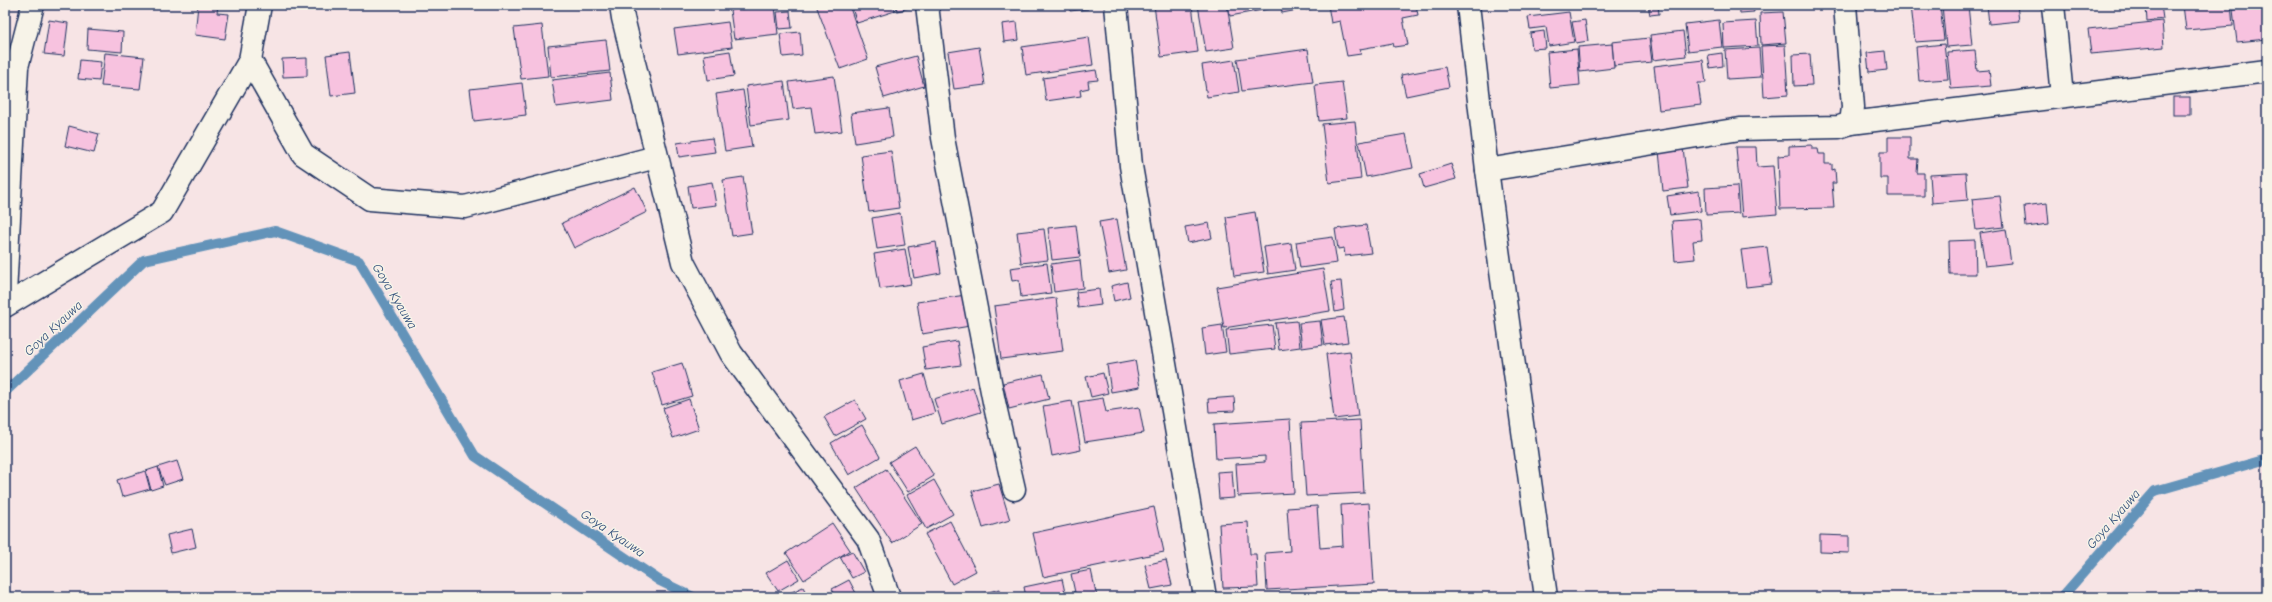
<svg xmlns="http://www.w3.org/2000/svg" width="2272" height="602" viewBox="0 0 2272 602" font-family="'Comic Neue',sans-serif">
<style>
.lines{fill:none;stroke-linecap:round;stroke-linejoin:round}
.stream{stroke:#6493b9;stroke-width:10}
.building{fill:#f7c2df;stroke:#1b2f5e}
.street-casing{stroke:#1b2f5e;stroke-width:25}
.street{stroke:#f7f3e8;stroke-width:22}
.labels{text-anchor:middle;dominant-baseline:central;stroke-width:3;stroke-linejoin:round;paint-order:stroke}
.water-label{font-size:13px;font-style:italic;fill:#33507c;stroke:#f7f3e8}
</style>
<rect width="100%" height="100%" fill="#f7e4e5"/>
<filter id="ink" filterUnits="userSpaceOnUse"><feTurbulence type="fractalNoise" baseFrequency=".025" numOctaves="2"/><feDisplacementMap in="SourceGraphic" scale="8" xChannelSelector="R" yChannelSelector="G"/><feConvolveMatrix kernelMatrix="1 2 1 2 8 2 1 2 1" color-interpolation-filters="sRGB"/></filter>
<g filter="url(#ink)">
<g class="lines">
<g class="stream">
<polyline points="5,392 144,260 275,231 359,261 475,456 660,581 693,597"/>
<polyline points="2062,597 2155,491 2267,459"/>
</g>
</g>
<g class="building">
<polygon points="198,5 218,5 217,13 229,14 225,39 195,35"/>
<polygon points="816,5 849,5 868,59 840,69"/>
<polygon points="851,5 893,5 895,11 857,23"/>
<polygon points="896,5 912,5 913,7 897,11"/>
<polygon points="1069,5 1088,5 1088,9 1070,11"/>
<polygon points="1154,5 1192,5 1198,52 1161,57"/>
<polygon points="1198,5 1227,5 1234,48 1206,52"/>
<polygon points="1228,5 1279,5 1279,7 1230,16"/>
<polygon points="1281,5 1302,5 1303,9 1282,13"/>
<polygon points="1305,5 1416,5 1418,15 1403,18 1408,45 1394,47 1393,43 1360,49 1361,54 1347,56 1340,21 1331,23 1328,5 1306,10"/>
<polygon points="1648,5 1658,5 1659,14 1650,15"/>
<polygon points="1739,5 1753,5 1754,12 1740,13"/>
<polygon points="1758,5 1779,5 1779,8 1758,9"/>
<polygon points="1911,5 1940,5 1944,40 1915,42"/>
<polygon points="1942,5 1968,5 1972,45 1946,47"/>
<polygon points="1987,5 2017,5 2019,21 1989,24"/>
<polygon points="2161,5 2163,19 2147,21 2146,7"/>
<polygon points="2183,5 2231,5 2233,26 2186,30"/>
<polygon points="775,6 778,34 734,39 730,10"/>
<polygon points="2267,6 2267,39 2237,42 2233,10"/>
<polygon points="790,11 792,28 779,29 777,12"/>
<polygon points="1569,12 1574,42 1549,46 1546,27 1530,29 1528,17"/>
<polygon points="1783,12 1786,43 1761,45 1760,13"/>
<polygon points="49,20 68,23 64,56 44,54"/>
<polygon points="1585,20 1588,41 1576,43 1572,22"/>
<polygon points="1719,20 1722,47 1688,51 1685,24"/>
<polygon points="1756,21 1758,46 1724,48 1723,23"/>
<polygon points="2162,21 2164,47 2091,54 2088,29"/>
<polygon points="728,22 732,47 678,54 674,29"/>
<polygon points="1017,22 1019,40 1004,42 1002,24"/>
<polygon points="542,25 548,76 521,79 514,28"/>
<polygon points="88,29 123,32 122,52 87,49"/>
<polygon points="1544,31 1546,48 1532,49 1530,33"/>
<polygon points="1683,31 1686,56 1653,60 1650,35"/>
<polygon points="800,32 802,55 783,57 780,34"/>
<polygon points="1089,37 1093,65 1026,75 1022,47"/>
<polygon points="1649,38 1652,62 1614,66 1612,42"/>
<polygon points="606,40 610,71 551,77 548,46"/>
<polygon points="1612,44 1614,68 1580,72 1578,47"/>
<polygon points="1944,44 1948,79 1919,81 1916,47"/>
<polygon points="1785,45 1788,95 1764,97 1761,46"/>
<polygon points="979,47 985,85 954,89 948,52"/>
<polygon points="1759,48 1761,77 1727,79 1725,50"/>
<polygon points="1308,49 1313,82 1242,91 1237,59"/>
<polygon points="1577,49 1580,85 1550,88 1547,52"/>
<polygon points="1975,50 1977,71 1989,70 1991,86 1951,89 1947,52"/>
<polygon points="730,51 734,76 708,80 704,55"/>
<polygon points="1885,51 1887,70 1869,72 1867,53"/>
<polygon points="350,52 355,93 331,96 326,55"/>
<polygon points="105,53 144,57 140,89 101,86"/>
<polygon points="1722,53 1723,66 1710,68 1708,55"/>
<polygon points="1810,54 1812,85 1794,86 1793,55"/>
<polygon points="916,56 924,86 884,98 875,67"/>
<polygon points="307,58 307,76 283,77 282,59"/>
<polygon points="80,60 101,62 99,81 78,79"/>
<polygon points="1234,60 1239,92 1207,97 1202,65"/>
<polygon points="1703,60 1706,83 1698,83 1701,105 1659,110 1654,66"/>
<polygon points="1445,67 1449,87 1406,96 1401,75"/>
<polygon points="1096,70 1098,80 1088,81 1089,88 1080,90 1081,96 1046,101 1043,78"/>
<polygon points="610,73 613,100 556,107 552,80"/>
<polygon points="834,76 842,131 815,134 811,107 793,109 789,82"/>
<polygon points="784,81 789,120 751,125 746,86"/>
<polygon points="1342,82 1347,118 1319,121 1315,85"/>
<polygon points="522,83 526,115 474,121 470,89"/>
<polygon points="743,90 752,147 725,151 716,94"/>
<rect x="2173" y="97" width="17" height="18"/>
<polygon points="889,108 893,137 855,143 851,113"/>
<polygon points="1355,121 1361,179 1329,183 1322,124"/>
<polygon points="69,126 99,134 94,153 65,146"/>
<polygon points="1406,134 1413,168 1366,177 1359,142"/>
<polygon points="1888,137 1910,137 1910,159 1918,159 1917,173 1924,173 1924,196 1888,196 1888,178 1880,178 1880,152 1888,152"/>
<polygon points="712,138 715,152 679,157 677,143"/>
<polygon points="1812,145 1812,149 1818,149 1819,154 1825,154 1825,164 1832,164 1832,170 1835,169 1836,183 1832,183 1834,208 1780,209 1778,156 1789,155 1789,146"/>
<polygon points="1736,147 1756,147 1757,167 1773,166 1777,214 1742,217"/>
<polygon points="1683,148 1688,188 1663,191 1659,151"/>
<polygon points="891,151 899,208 869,212 861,155"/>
<polygon points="1451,164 1456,179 1424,188 1420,174"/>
<polygon points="1966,173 1968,200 1932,203 1930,175"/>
<polygon points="743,177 752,233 732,236 723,180"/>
<polygon points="712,182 716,205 691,208 688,186"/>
<polygon points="1737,186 1739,213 1706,215 1705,188"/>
<polygon points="635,187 647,212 574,248 562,223"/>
<polygon points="1699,191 1701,211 1670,215 1667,196"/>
<polygon points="2000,196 2004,227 1976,230 1972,199"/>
<polygon points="2047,203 2049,224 2026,227 2024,206"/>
<polygon points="1255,212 1264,272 1234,276 1226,217"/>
<polygon points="900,213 905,245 877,249 872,218"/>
<polygon points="1117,219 1126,270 1109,273 1099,222"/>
<polygon points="1700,219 1702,240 1693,241 1695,259 1675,261 1672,221"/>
<polygon points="1209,223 1212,238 1188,243 1185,227"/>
<polygon points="1076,225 1080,257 1052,260 1048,228"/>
<polygon points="1366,225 1371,253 1345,256 1344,248 1338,249 1335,229"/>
<polygon points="1044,229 1048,260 1021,263 1017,232"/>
<polygon points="2006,229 2011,263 1985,266 1980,233"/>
<polygon points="1333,237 1337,263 1300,268 1296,242"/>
<polygon points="1975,240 1976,274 1950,274 1949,241"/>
<polygon points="936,242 941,273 914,278 908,247"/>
<polygon points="1291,243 1295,270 1268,274 1264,247"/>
<polygon points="1767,247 1772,284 1746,287 1741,250"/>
<polygon points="905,249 911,284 880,289 874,254"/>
<polygon points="1080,260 1083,288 1054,292 1051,264"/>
<polygon points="1047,263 1051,293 1021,297 1019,280 1012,281 1010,268"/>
<polygon points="1323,269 1330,311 1224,328 1217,287"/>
<polygon points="1341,281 1344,310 1335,312 1331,282"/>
<polygon points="1127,282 1130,297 1114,301 1111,286"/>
<polygon points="1099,289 1101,305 1078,308 1076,292"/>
<polygon points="966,295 970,326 922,334 917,302"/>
<polygon points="1056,298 1063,351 1001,359 994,306"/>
<polygon points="1344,317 1348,342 1325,345 1321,320"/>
<polygon points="1297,321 1300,347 1279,350 1275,323"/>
<polygon points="1320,321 1323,345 1302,348 1299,323"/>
<polygon points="1222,325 1226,352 1205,355 1202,328"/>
<polygon points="1272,325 1275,349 1229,354 1226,330"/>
<polygon points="957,341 961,365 926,370 922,347"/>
<polygon points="1350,351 1358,416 1334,419 1326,354"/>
<polygon points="1135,360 1140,387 1111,392 1107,365"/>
<polygon points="682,363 692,396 662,405 652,372"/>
<polygon points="1103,373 1108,393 1091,397 1086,377"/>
<polygon points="924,374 935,413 911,420 900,381"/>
<polygon points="1043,374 1049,399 1009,409 1003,383"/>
<polygon points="973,387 981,412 942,424 934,399"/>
<polygon points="1234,397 1235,411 1209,412 1208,399"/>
<polygon points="1103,398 1106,412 1139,407 1144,433 1085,442 1078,402"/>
<polygon points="689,399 699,429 673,438 663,408"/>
<polygon points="855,400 866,419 835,436 824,417"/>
<polygon points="1072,401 1081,450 1052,456 1043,406"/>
<polygon points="1290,419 1294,493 1238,496 1236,464 1265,462 1265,456 1216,459 1214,424"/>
<polygon points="1360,420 1364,493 1306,496 1301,423"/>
<polygon points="862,425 880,457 849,475 831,443"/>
<polygon points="915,446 934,476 908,492 889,462"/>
<polygon points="177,461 183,479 165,485 158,467"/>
<polygon points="158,467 163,486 151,490 146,471"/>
<polygon points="886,469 922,524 892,543 856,488"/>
<polygon points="145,471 150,489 122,497 117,480"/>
<polygon points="1232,471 1234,498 1219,499 1217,472"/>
<polygon points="934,480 953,514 926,529 907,495"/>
<polygon points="999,484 1010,520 983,528 972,491"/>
<polygon points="1369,503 1374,584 1267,590 1265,553 1290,551 1287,508 1317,506 1320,548 1343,546 1341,505"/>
<polygon points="1154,507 1164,552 1043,577 1033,533"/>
<polygon points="950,521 976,571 952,584 925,534"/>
<polygon points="1248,522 1250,554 1256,554 1258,587 1223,588 1219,524"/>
<polygon points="832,523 850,550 804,580 786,553"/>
<polygon points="192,529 196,547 171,553 167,535"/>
<polygon points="1820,535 1849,536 1849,553 1820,552"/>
<polygon points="852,551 864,572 852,578 840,557"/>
<polygon points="788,560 799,579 778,591 766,573"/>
<polygon points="1166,560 1172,585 1151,589 1145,565"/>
<polygon points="1091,570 1097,597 1076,597 1071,574"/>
<polygon points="1062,579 1066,597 1026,597 1024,587"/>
<polygon points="849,580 858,597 836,597 832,589"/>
<polygon points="803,587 808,597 784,597 783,596"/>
<polygon points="1000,589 1002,597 981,597 981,594"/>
</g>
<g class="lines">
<defs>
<g id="street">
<polyline points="621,5 623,18 683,262 731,353 868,539 889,597"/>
<polyline points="927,5 943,138 994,402 1014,489"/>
<polyline points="1116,5 1131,166 1205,597"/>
<polyline points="1468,5 1487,170 1546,597"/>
<polyline points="2053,5 2062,96"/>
<polyline points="250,60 303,154 370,199 465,207 656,157"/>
<polyline points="1851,123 2267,71"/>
<polyline points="1487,170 1740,129 1839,127 1851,123 1853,107 1845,5"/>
<polyline points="5,294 17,67 33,5"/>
<polyline points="5,306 162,212 250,60 260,5"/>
</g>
</defs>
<use href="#street" class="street-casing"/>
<use href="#street" class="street"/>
</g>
</g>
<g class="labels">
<g class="water-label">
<text transform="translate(395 296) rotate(59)">Goya Kyauwa</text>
<text transform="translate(53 328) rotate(-43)">Goya Kyauwa</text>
<text transform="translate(2113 519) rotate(-49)">Goya Kyauwa</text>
<text transform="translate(613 533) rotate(34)">Goya Kyauwa</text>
</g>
</g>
<rect width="2272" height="602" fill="none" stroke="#f7f3e8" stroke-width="20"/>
<rect x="10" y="10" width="2252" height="582" fill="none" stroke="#1b2f5e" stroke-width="1.5" filter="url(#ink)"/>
</svg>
